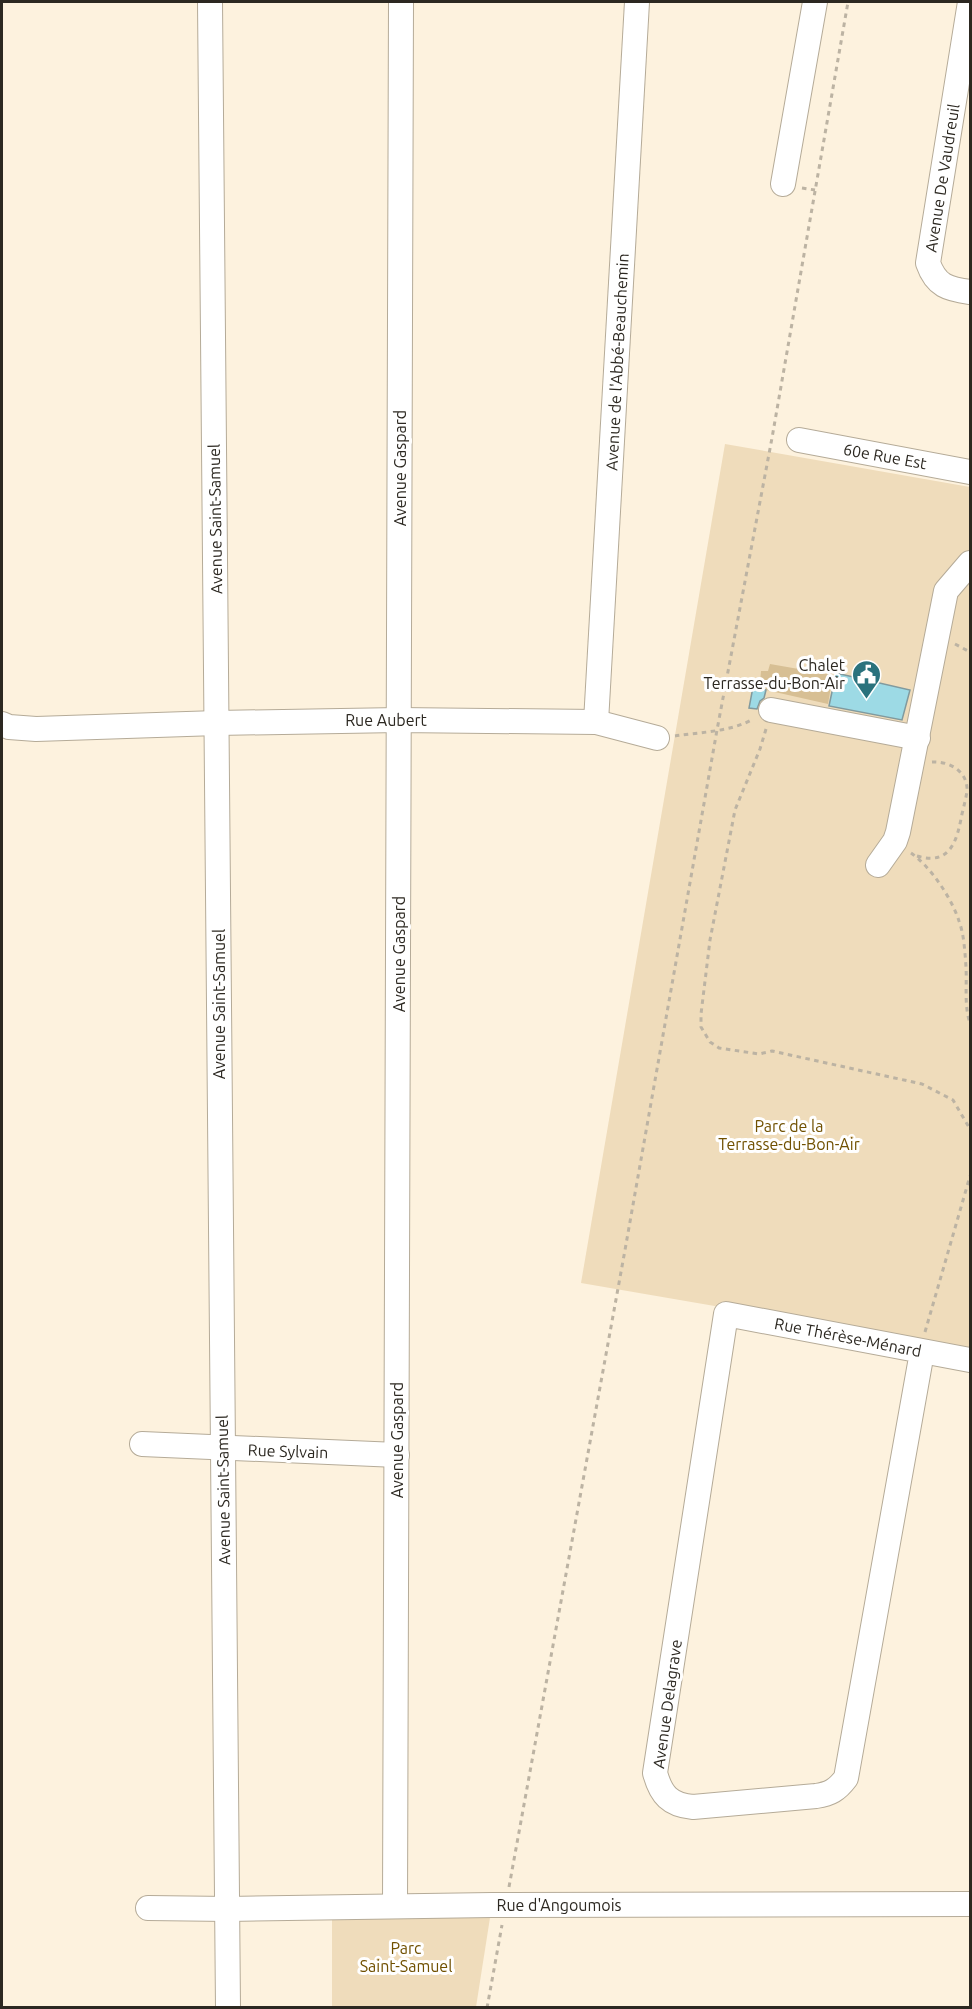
<svg xmlns="http://www.w3.org/2000/svg" width="972" height="2009" viewBox="0 0 972 2009" font-family="Ubuntu,sans-serif">
<style>
.green{fill:#efdcbb}
.water{fill:#d7bf94}
.building{fill:#9ddae5;stroke:#819a9e;stroke-width:1.5}
.lines{fill:none;stroke-linecap:round;stroke-linejoin:round}
.minor-casing{stroke:#b5ab98;stroke-width:26}
.path{stroke:#bcb3a3;stroke-width:3;stroke-dasharray:4.5 4.5;stroke-linecap:butt}
.minor{stroke:#fff;stroke-width:24}
.labels{text-anchor:middle;dominant-baseline:central;stroke-width:6;stroke-linejoin:round;paint-order:stroke}
.street-label{font-size:16px;fill:#2c2821;stroke:#fff}
.poi-label{font-size:16px;fill:#2c2821;stroke:#fff;text-anchor:end}
.park-label{font-size:16px;fill:#705000;stroke:#fff}
</style>
<rect width="100%" height="100%" fill="#fdf2de"/>
<g class="green">
<polygon points="725,444 970,487 970,1350 581,1283"/>
<polygon points="492,1905 476,2007 332,2007 332,1907"/>
</g>
<polygon class="water" points="770,664 833,675 828,704 766,690 766,684 760,683 761,671 768,671"/>
<g class="building">
<polygon points="836,673 910,690 902,720 829,706"/>
<polygon points="753,687 766,690 764,698 760,701 757,709 749,708"/>
</g>
<g class="lines">
<defs>
<g id="minor">
<polyline points="210,2 228,2008"/>
<path d="M970,2l-42,261c8,23 20,26 42,29"/>
<polyline points="783,184 815,2"/>
<polyline points="799,440 970,472"/>
<polyline points="771,710 918,738"/>
<polyline points="596,722 637,2"/>
<polyline points="2,724 9,727 36,729 217,723 399,720 596,722 657,738"/>
<polyline points="878,865 895,841 898,832 946,591 970,563"/>
<path d="M922,1352l-76,426c-9,12 -16,16 -30,18l-123,11c-23,-2 -32,-12 -38,-34l71,-459 244,46"/>
<polyline points="142,1444 397,1455"/>
<polyline points="395,1906 401,2"/>
<polyline points="148,1908 228,1909 492,1905 970,1904"/>
</g>
</defs>
<use href="#minor" class="minor-casing"/>
<g class="path">
<polyline points="802,188 815,190"/>
<polyline points="955,644 970,652"/>
<polyline points="766,729 760,749 735,810 710,940 701,1014 701,1027 710,1042 719,1048 759,1054 772,1051 922,1084 953,1100 970,1129"/>
<path d="M675,736c25,-4 56,-4 78,-17"/>
<path d="M911,853c20,14 41,46 48,68 5,13 6,32 7,46 1,19 -2,39 4,56"/>
<path d="M917,856c34,10 40,-16 45,-42 2,-8 4,-16 5,-23 1,-20 -18,-30 -35,-29"/>
<polyline points="925,1332 970,1176"/>
<polyline points="509,1887 625,1250 717,730 772,438 848,2"/>
<polyline points="487,2008 502,1925"/>
</g>
<use href="#minor" class="minor"/>
</g>
<defs>
<symbol id="civic-pin" viewBox="-11 -11 22 30"><path d="M0 17L-7.5 6A9.5 9.5 0 1 1 7.5 6Z" fill="#2a727d" stroke="#fff"/><path d="M-.6-6.5H3V-4.5H.6V-3L4-1V1h2V6H-6V1h2V-1L-.6-3ZM-1.2 2.5V6h2.4V2.5Z" fill="#fff"/></symbol>
</defs>
<g fill-rule="evenodd">
<use href="#civic-pin" x="850" y="658" width="33" height="45"/>
</g>
<g class="labels">
<g class="street-label">
<text transform="translate(942 178) rotate(-81)">Avenue De Vaudreuil</text>
<text transform="translate(617 362) rotate(-87)">Avenue de l'Abbé-Beauchemin</text>
<text transform="translate(885 456) rotate(10)">60e Rue Est</text>
<text transform="translate(400 468) rotate(-90)">Avenue Gaspard</text>
<text transform="translate(215 519) rotate(-91)">Avenue Saint-Samuel</text>
<text x="386" y="720">Rue Aubert</text>
<text transform="translate(399 954) rotate(-90)">Avenue Gaspard</text>
<text transform="translate(219 1004) rotate(-90)">Avenue Saint-Samuel</text>
<text transform="translate(848 1337) rotate(11)">Rue Thérèse-Ménard</text>
<text transform="translate(397 1440) rotate(-90)">Avenue Gaspard</text>
<text transform="translate(288 1451) rotate(2)">Rue Sylvain</text>
<text transform="translate(223 1490) rotate(-91)">Avenue Saint-Samuel</text>
<text transform="translate(667 1704) rotate(-82)">Avenue Delagrave</text>
<text x="559" y="1905">Rue d'Angoumois</text>
</g>
<g class="poi-label">
<text x="845" y="665">Chalet<tspan x="845" dy="18">Terrasse-du-Bon-Air</tspan></text>
</g>
<g class="park-label">
<text x="789" y="1126">Parc de la<tspan x="789" dy="18">Terrasse-du-Bon-Air</tspan></text>
<text x="406" y="1948">Parc<tspan x="406" dy="18">Saint-Samuel</tspan></text>
</g>
</g>
<rect width="972" height="2009" fill="none" stroke="#2c2821" stroke-width="6"/>
</svg>
